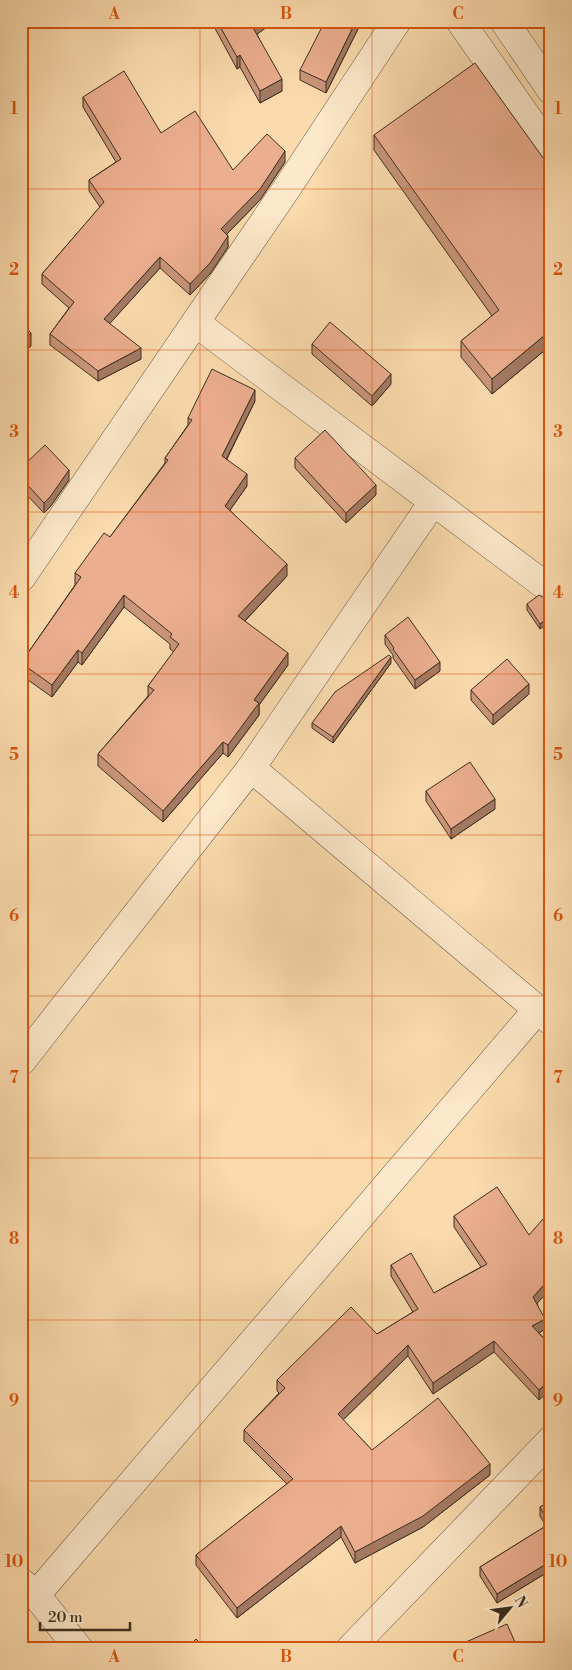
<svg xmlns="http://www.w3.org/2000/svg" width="572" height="1670" viewBox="0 0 572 1670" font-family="'Libre Bodoni',serif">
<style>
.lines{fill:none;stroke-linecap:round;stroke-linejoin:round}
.street-casing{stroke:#6c5a42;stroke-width:29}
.street{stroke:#fce8ca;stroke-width:28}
.wall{fill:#ca967b;stroke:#3c2f1e}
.shaded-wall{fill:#a47a64;stroke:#3c2f1e}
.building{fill:#ebae8f;stroke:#3c2f1e}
.grid{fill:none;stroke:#d7550e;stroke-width:1;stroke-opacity:0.55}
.neatline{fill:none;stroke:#d7550e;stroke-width:2}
.grid-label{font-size:16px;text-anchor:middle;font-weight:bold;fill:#d7550e}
</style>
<rect width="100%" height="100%" fill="#fbdbae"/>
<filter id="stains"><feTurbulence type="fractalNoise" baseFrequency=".004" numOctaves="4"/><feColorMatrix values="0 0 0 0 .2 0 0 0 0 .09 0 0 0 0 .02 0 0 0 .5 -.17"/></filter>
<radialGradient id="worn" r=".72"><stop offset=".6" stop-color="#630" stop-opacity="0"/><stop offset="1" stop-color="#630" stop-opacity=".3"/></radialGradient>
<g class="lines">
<defs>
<g id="street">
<polyline points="460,21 551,151"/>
<polyline points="504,21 551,90"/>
<polyline points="196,323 551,590"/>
<polyline points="433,502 251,768 551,1021"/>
<polyline points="21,578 285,191 397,21"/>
<polyline points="21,1062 251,768"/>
<polyline points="21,1582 36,1595 79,1649"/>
<polyline points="36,1595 537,1010"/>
<polyline points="350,1649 551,1440"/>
</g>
</defs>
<use href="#street" class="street-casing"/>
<use href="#street" class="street"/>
</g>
<g class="wall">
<polygon points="211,21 275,21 257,34 282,91 260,103 240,67 237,69"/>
<polygon points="362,21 326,93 300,80 300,70"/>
<polygon points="83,97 161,133 233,170 285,162 260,200 227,234 228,247 210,274 190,295 160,268 109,324 141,359 98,381 50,345 50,334 69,308 42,284 42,274 100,207 89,191 89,180 116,162 83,107"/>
<polygon points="374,135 551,169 551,357 545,350 492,394 461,357 461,341 492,316 374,150"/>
<polygon points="312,344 391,384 372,406 312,354"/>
<polygon points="255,401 227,459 247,486 230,510 287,576 245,621 288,665 259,705 259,715 228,757 223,753 163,822 98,766 98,754 148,696 148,686 174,652 170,649 170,644 124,607 82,665 78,662 52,697 21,675 21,663 75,585 75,573 110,537 165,463 165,458 188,425 188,418"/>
<polygon points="295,458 376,495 346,523 295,468"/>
<polygon points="21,468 69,480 50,507 44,513 21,489"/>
<polygon points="549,600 540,629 527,610 527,604"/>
<polygon points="385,635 440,671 415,689 393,658 393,655 385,644"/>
<polygon points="391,663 333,743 312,728 312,723"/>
<polygon points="471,690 529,694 493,725 471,700"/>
<polygon points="426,791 495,809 451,839 426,801"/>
<polygon points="551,1143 551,1157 549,1154 549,1144"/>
<polygon points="454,1216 529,1235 551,1226 551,1288 537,1303 545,1329 539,1333 551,1346 539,1400 494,1352 433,1394 408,1356 343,1420 372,1450 490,1475 423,1527 355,1563 341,1537 237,1618 196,1565 196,1555 287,1484 244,1441 244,1430 279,1393 277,1391 277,1380 377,1334 413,1312 391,1276 391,1265 434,1293 481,1267 454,1227"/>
<polygon points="551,1501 551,1570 497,1603 480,1576 480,1567 546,1526 540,1516 540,1507"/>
</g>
<g class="shaded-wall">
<polygon points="258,21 275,21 252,38 252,26"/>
<polygon points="356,21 362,21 326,93 326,82"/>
<polygon points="240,55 240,67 237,69 237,57"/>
<polygon points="282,79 282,91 260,103 260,91"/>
<polygon points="285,151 285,162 260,200 221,240 221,229"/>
<polygon points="228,236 228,247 210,274 190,295 190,284"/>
<polygon points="160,257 160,268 104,330 104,319"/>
<polygon points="31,333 31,346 21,356 21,343"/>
<polygon points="545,335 545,350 492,394 492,379"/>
<polygon points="141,348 141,359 98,381 98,371"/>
<polygon points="391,374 391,384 372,406 372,396"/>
<polygon points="255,390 255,401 222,468 222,456"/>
<polygon points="69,470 69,480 50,507 44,513 44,503"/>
<polygon points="247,474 247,486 225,517 225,506"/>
<polygon points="376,485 376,495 346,523 346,513"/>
<polygon points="287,564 287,576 238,628 238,616"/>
<polygon points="124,595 124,607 82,665 82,653"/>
<polygon points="551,616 551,621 540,629 540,624"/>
<polygon points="78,650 78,662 52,697 52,685"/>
<polygon points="288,653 288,665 259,705 259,715 228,757 228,745 254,700"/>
<polygon points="391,657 391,663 333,743 333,737"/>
<polygon points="440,662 440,671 415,689 415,680"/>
<polygon points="529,684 529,694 493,725 493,715"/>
<polygon points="223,742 223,753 163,822 163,811"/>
<polygon points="495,799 495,809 451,839 451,829"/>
<polygon points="551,1277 551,1288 533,1308 533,1297"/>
<polygon points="545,1319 545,1329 532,1337 532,1326"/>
<polygon points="494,1341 494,1352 433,1394 433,1383"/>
<polygon points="408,1345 408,1356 338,1425 338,1414"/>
<polygon points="551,1379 551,1390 539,1400 539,1390"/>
<polygon points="490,1464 490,1475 423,1527 355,1563 355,1552"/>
<polygon points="341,1526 341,1537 237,1618 237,1608"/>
<polygon points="551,1561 551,1570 497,1603 497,1594"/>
</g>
<g class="building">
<polygon points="217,21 258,21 252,26 282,79 260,91 240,55 237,57"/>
<polygon points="325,21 356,21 326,82 300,70"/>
<polygon points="475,63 551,169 551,341 545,335 492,379 461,341 499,310 374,135"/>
<polygon points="124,71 161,133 195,111 233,170 267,134 285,151 260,189 221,229 228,236 210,263 190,284 160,257 104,319 141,348 98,371 50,334 74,302 42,274 104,202 89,180 121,159 83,97"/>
<polygon points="330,322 391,374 372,396 312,344"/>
<polygon points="21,324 31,333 21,343"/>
<polygon points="212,369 255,390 222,456 247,474 225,506 287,564 238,616 288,653 254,700 259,703 228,745 223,742 163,811 98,754 154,690 148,686 179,644 170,637 172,634 124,595 82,653 78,650 52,685 21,663 81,577 75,573 104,533 110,537 168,460 165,458 192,420 188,418"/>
<polygon points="325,430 376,485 346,513 295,458"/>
<polygon points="45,445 69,470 50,497 44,503 21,478 21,468"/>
<polygon points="539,595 549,600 551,600 551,616 540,624 527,604"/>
<polygon points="408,617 440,662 415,680 393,649 394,648 385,635"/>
<polygon points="389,655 391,657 333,737 312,723 335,692"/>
<polygon points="507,659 529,684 493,715 471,690"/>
<polygon points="470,762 495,799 451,829 426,791"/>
<polygon points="497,1187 529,1235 543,1219 551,1226 551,1277 533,1297 545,1319 532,1326 551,1346 551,1379 539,1390 494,1341 433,1383 408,1345 338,1414 372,1450 438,1398 490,1464 423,1516 355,1552 341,1526 237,1608 196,1555 293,1479 244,1430 285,1388 277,1380 351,1307 377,1334 418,1309 391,1265 411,1253 434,1293 487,1264 454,1216"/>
<polygon points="551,1501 551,1561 497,1594 480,1567 549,1524 540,1507"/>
<polygon points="507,1624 518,1649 450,1649"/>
<polygon points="196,1639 206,1649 186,1649"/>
<polygon points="407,1643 410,1649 396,1649"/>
</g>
<path class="grid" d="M200,21v1628M372,21v1628M21,189h530M21,350h530M21,512h530M21,674h530M21,835h530M21,996h530M21,1158h530M21,1320h530M21,1481h530"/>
<rect width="572" height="1670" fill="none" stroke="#fbdbae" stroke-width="55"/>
<g transform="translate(510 1608) rotate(61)" stroke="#fce8ca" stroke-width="4" paint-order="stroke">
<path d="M0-4L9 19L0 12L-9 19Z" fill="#3c2f1e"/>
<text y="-8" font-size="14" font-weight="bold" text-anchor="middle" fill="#3c2f1e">N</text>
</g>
<path d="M40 1622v8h90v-8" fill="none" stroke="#3c2f1e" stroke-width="2.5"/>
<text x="48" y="1622" font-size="15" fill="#3c2f1e" stroke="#fce8ca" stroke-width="4" paint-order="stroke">20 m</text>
<rect x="28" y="28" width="516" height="1614" class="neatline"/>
<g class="grid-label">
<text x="114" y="19">A</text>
<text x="286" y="19">B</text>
<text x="458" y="19">C</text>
<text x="14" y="114">1</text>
<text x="558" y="114">1</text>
<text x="14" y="275">2</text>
<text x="558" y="275">2</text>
<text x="14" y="437">3</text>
<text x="558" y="437">3</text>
<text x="14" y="598">4</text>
<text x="558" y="598">4</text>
<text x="14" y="760">5</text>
<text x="558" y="760">5</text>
<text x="14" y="921">6</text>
<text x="558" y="921">6</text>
<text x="14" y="1083">7</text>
<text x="558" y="1083">7</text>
<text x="14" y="1244">8</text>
<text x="558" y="1244">8</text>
<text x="14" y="1406">9</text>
<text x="558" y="1406">9</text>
<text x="14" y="1567">10</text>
<text x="558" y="1567">10</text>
<text x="114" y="1662">A</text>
<text x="286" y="1662">B</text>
<text x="458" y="1662">C</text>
</g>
<rect width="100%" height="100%" filter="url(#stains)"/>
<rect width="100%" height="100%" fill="url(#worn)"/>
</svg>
